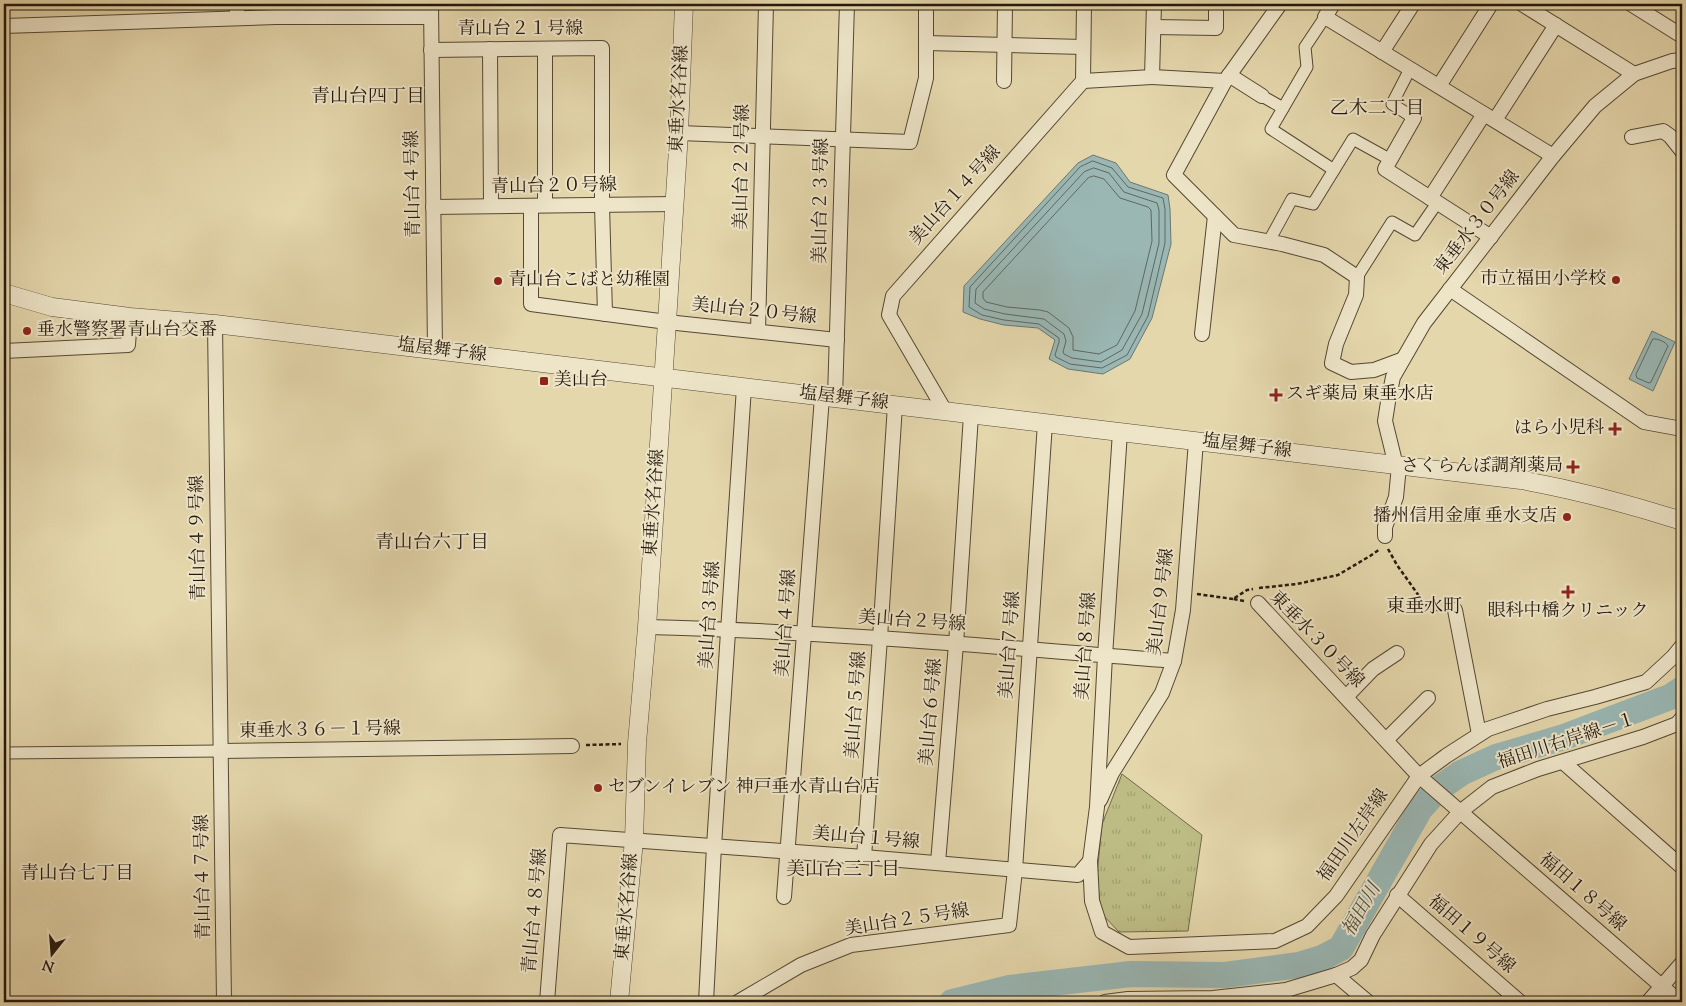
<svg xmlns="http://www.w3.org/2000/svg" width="1686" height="1006" viewBox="0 0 1686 1006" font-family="'Sorts Mill Goudy','Noto Serif JP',serif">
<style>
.park{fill:url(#park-tufts);stroke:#706a48}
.water{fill:#9ab7b4;stroke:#6b7771}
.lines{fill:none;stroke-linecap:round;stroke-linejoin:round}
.shore{stroke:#5f6860;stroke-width:1}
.river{stroke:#9ab7b4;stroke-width:26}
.pedestrian-casing{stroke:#544834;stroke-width:13}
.minor-casing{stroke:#544834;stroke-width:16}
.tertiary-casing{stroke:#544834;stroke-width:19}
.path{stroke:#24180c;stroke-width:2.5;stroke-dasharray:4 2.5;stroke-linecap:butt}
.pedestrian{stroke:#eee5c9;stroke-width:11}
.minor{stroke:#eee5c9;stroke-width:14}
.tertiary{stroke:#eee5c9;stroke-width:18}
.poi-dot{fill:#8f2418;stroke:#eee5c9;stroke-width:2}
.labels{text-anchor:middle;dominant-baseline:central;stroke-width:4;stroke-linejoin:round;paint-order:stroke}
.street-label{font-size:18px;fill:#24180c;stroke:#eee5c9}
.poi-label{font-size:18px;fill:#24180c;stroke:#eee5c9;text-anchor:start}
.neighbourhood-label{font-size:19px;fill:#24180c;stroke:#eee5c9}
.water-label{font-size:19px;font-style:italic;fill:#4d5047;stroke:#eee5c9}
</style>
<defs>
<pattern id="park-tufts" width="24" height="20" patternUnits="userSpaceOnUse" patternTransform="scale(1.25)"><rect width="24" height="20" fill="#bdbc84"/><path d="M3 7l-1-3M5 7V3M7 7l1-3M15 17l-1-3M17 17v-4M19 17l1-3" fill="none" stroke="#a2a171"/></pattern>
</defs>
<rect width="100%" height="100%" fill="#e5d7ac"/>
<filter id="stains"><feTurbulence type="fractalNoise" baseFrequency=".004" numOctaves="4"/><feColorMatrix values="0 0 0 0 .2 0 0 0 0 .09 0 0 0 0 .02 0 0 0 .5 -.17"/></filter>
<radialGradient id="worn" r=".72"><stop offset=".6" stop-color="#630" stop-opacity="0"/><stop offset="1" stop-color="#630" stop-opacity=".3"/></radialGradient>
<polygon class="park" points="1122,774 1202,835 1188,931 1119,932 1101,913 1097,875 1102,824"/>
<g class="water">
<polygon points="1093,155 1116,163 1130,182 1168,195 1170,209 1171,244 1152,318 1130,359 1103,374 1068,369 1049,359 1055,340 1038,328 1004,325 980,319 963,312 964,286 1078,163"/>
<polygon points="1652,331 1675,342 1653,391 1629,379"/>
</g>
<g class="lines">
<g class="shore">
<polygon points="1093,161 1112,168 1128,187 1163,198 1165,209 1165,243 1148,316 1127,355 1102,368 1070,364 1056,357 1055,355 1059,342 1059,338 1039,324 1004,320 982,315 969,307 970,287 1080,167"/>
<polygon points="1094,168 1109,173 1124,192 1157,203 1159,210 1159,243 1142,314 1122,350 1101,362 1072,358 1064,354 1063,352 1066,341 1064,334 1044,319 1005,314 984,309 975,303 976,289 1084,172"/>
<polygon points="1094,176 1104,179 1120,198 1148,207 1151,210 1152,241 1135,311 1117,345 1099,354 1073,350 1073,337 1069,328 1048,312 1040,310 1007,307 986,302 983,298 983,292 1088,178"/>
<path d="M1653,339c4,-1 13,3 15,7l-17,36 -2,1 -12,-5 -1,-3z"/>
</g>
<polyline class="river" points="952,1002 1009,988 1131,974 1225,975 1299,965 1322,958 1341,948 1420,809 1438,789 1461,773 1496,757 1564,737 1670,697 1682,689"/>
<defs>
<g id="pedestrian">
<polyline points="1325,17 1305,47 1307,67 1271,129 1334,170"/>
<polyline points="1410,69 1392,104 1414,118"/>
<polyline points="1262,96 1283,108"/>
<polyline points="1269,241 1292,199 1313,204 1353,139 1391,160"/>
<polyline points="1357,277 1392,222 1415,235 1437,203"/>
<polyline points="4,753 221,751"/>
</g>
<g id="minor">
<polyline points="237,4 237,18"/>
<polyline points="431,4 435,350"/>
<polyline points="1333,4 1325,17 1553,156"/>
<polyline points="1522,4 1634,74"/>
<polyline points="1631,4 1682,36"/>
<polyline points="4,26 276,17 431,17"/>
<polyline points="1154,27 1216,28 1216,4"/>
<polyline points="926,43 1083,47"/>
<polyline points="490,49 491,206"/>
<polyline points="545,49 545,205"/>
<polyline points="431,50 602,48 602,205 605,314"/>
<polyline points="1382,52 1413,4"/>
<polyline points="1229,75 1262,96"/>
<polyline points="1152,77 1225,81 1174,175 1234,235 1282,244 1324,255 1357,277 1356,295 1336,344 1332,363 1351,372 1374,370 1401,360"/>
<polyline points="1004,81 1005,4"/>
<polyline points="1083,81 1152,77 1154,4"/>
<polyline points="1225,81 1280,4"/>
<polyline points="1439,86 1491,4"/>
<polyline points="1414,118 1385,169 1491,237"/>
<polyline points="1495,120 1556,25"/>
<polyline points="679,133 910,142 926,78 926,4"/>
<polyline points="1632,137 1663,131 1670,136 1682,151"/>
<polyline points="1430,198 1484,114"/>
<polyline points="531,206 531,304 667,322 837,340"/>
<polyline points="433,207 675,204"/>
<polyline points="1450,289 1644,422 1682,429"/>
<polyline points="215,324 224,1002"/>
<polyline points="758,331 766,4"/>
<polyline points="1202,334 1215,216"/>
<polyline points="4,351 128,345 130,317"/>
<polyline points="835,398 847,4"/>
<polyline points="945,411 889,315 893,296 1083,81 1084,4"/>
<polyline points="1120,432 1105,656 1097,807 1090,861 1092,901 1102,932 1129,947 1275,941 1307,926 1336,896 1419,776 1446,756 1488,729 1547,709 1595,697 1646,682 1673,657 1682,646"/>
<polyline points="1396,466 1385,421 1388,402 1393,377 1424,323 1553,156 1595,106 1634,74 1672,61 1682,60"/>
<polyline points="1385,536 1385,527 1396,497 1399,466"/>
<polyline points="1258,603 1419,776 1680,1002"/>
<polyline points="1455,610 1479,734"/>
<path d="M647,627c176,4 352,20 527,34"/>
<polyline points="1346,697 1373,669 1397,653"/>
<polyline points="1386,740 1428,698"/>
<polyline points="221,751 572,746"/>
<polyline points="1563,762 1682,867"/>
<polyline points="1100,800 1112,773 1162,693 1174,661 1183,610 1196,441"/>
<polyline points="864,857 880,638 895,405"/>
<polyline points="938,863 956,644 971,415"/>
<polyline points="1397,895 1520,1002"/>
<polyline points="784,897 822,397"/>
<polyline points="1336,975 1368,1002"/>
<polyline points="547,1002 560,835 864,857 1078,875 1090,861"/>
<polyline points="706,1002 714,846 744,387"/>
<polyline points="738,1002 801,965 851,945 1009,925 1015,870 1045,423"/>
<polyline points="1105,1002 1128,999 1213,998 1286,990 1336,975 1352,968 1361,960 1373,935 1431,844 1460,812 1492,787 1538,769 1643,737 1677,724 1682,718"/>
<polyline points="1648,1002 1682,963"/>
</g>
<g id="tertiary">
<path d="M4,293l48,14 78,10 85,7 1306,156c55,10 108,24 161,41"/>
<polyline points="619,1002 634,840 637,743 647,627 667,322 679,133 684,4"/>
</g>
</defs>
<use href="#pedestrian" class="pedestrian-casing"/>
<use href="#minor" class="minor-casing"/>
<use href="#tertiary" class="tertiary-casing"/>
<g class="path">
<polyline points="1388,549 1397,565 1424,603 1428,607 1441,611"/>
<polyline points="1259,588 1297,584 1338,575 1370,556 1380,549"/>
<polyline points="1197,594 1233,599"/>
<polyline points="1244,601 1233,599 1247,590 1253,589"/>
<polyline points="586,745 621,744"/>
</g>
<use href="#pedestrian" class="pedestrian"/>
<use href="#minor" class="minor"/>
<use href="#tertiary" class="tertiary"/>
</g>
<g class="poi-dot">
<circle cx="1616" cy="280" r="5"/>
<circle cx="498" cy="281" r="5"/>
<circle cx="27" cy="331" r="5"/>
<rect x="539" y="376" width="10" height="10" rx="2.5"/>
<path d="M1273.5 387.5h5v5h5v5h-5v5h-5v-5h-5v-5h5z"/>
<path d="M1612.5 421.5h5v5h5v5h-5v5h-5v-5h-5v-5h5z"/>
<path d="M1570.5 459.5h5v5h5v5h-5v5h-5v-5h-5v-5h5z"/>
<circle cx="1567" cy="517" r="5"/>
<path d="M1565.5 584.5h5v5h5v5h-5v5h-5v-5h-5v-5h5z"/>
<circle cx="598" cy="788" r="5"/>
</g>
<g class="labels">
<g class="street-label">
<text x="520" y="30">青山台２１号線</text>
<text transform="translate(680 99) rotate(-87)">東垂水名谷線</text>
<text transform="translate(743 167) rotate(-89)">美山台２２号線</text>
<text transform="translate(414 184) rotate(-91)">青山台４号線</text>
<text transform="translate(554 187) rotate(-1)">青山台２０号線</text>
<text transform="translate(956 196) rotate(-48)">美山台１４号線</text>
<text transform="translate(822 201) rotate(-89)">美山台２３号線</text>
<text transform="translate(1478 223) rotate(-52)">東垂水３０号線</text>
<text transform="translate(754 312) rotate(6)">美山台２０号線</text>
<text transform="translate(442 351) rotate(7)">塩屋舞子線</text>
<text transform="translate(844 399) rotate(7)">塩屋舞子線</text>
<text transform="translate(1247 447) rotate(7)">塩屋舞子線</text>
<text transform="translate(655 503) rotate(-86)">東垂水名谷線</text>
<text transform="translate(199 538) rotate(-91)">青山台４９号線</text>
<text transform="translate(1162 602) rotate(-83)">美山台９号線</text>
<text transform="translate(711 615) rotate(-86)">美山台３号線</text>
<text transform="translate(912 622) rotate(4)">美山台２号線</text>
<text transform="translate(787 623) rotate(-86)">美山台４号線</text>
<text transform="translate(1316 640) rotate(46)">東垂水３０号線</text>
<text transform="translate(1011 645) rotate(-86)">美山台７号線</text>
<text transform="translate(1087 646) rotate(-86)">美山台８号線</text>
<text transform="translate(857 705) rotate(-86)">美山台５号線</text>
<text transform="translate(932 712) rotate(-85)">美山台６号線</text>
<text transform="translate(320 731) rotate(-1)">東垂水３６－１号線</text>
<text transform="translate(1567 742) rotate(-18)">福田川右岸線－１</text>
<text transform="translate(1354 836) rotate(-55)">福田川左岸線</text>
<text transform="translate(866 839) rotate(5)">美山台１号線</text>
<text transform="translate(204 877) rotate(-91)">青山台４７号線</text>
<text transform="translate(1582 893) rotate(41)">福田１８号線</text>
<text transform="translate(628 907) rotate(-85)">東垂水名谷線</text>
<text transform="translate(536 911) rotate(-85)">青山台４８号線</text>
<text transform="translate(907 921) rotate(-9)">美山台２５号線</text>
<text transform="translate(1471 935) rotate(41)">福田１９号線</text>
</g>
<g class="poi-label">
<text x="1606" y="280" text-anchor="end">市立福田小学校</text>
<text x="508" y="281">青山台こばと幼稚園</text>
<text x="37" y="331">垂水警察署青山台交番</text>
<text x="554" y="381">美山台</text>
<text x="1286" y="395">スギ薬局 東垂水店</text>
<text x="1604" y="429" text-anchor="end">はら小児科</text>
<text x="1563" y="467" text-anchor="end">さくらんぼ調剤薬局</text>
<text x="1557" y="517" text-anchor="end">播州信用金庫 垂水支店</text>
<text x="1568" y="612" text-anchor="middle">眼科中橋クリニック</text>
<text x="608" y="788">セブンイレブン 神戸垂水青山台店</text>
</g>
<g class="neighbourhood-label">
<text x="368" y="97">青山台四丁目</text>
<text x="1377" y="109">乙木二丁目</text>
<text x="432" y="543">青山台六丁目</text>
<text x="1424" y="607">東垂水町</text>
<text x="843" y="870">美山台三丁目</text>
<text x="77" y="874">青山台七丁目</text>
</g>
<g class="water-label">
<text transform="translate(1362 910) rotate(-60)">福田川</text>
</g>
</g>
<rect width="1686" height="1006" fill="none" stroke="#e5d7ac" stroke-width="20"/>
<rect x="5" y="5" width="1676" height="996" fill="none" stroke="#24180c" stroke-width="2.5"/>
<rect x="10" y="10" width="1666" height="986" fill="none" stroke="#24180c"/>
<g transform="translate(52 954) rotate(197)" stroke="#eee5c9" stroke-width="4" paint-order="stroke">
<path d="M0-4L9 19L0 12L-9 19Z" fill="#24180c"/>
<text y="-8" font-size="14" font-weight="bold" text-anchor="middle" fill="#24180c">N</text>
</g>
<rect width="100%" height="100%" filter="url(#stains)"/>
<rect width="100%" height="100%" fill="url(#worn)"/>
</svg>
